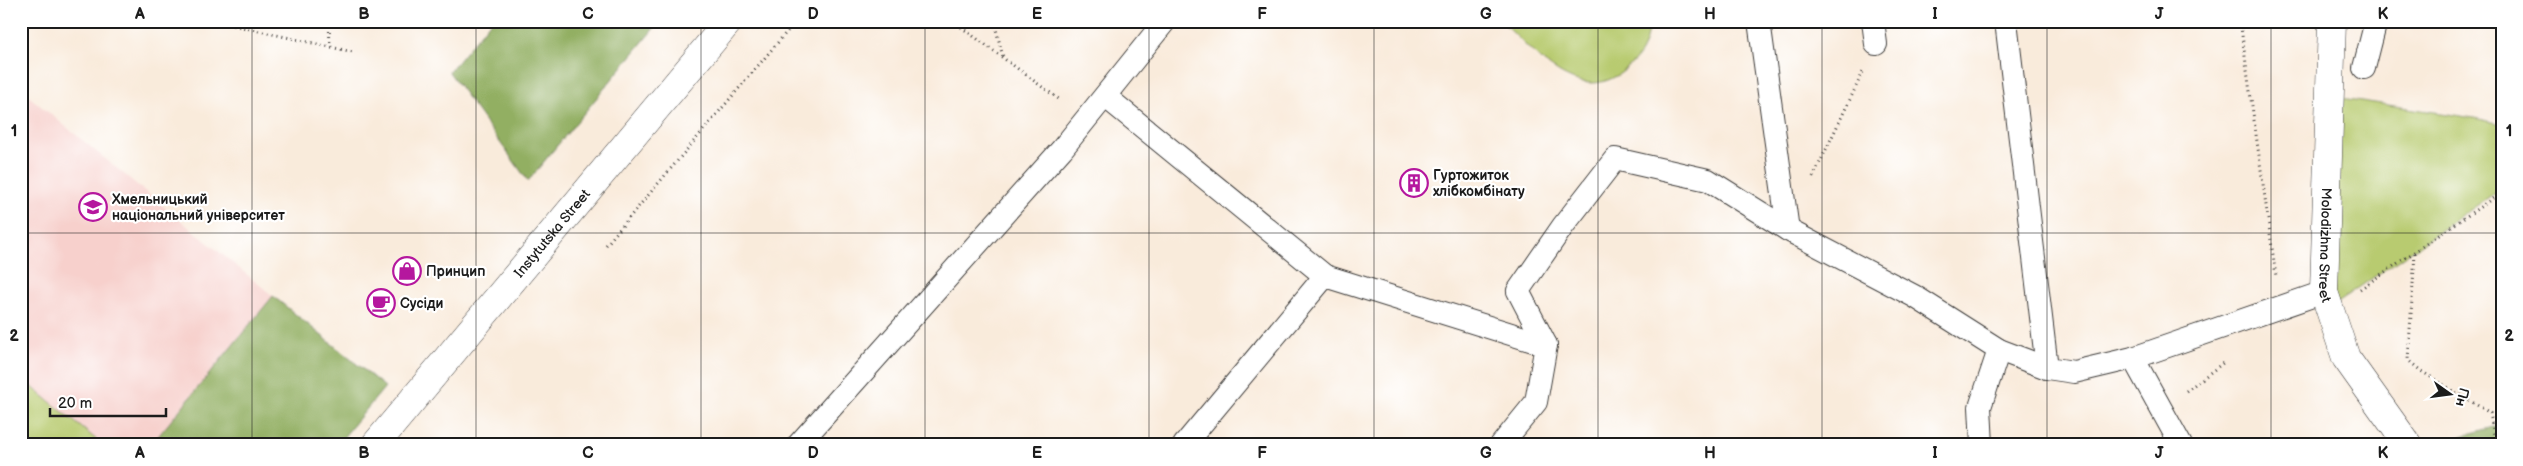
<svg xmlns="http://www.w3.org/2000/svg" width="2523" height="466" font-family="'Balsamiq Sans',sans-serif">
<rect width="100%" height="100%" fill="#fff"/>
<filter id="ink" filterUnits="userSpaceOnUse"><feTurbulence type="fractalNoise" baseFrequency=".02" numOctaves="2"/><feDisplacementMap in="SourceGraphic" scale="10" xChannelSelector="R" yChannelSelector="G"/><feConvolveMatrix kernelMatrix="1 2 1 2 8 2 1 2 1" color-interpolation-filters="sRGB"/></filter>
<filter id="wash" filterUnits="userSpaceOnUse"><feTurbulence type="fractalNoise" baseFrequency=".0096" numOctaves="4" result="noise"/><feDisplacementMap in="SourceGraphic" scale="20" xChannelSelector="R" yChannelSelector="G"/><feGaussianBlur stdDeviation="1.12" result="paint"/><feColorMatrix in="noise" values="0 0 0 0 0 0 0 0 0 0 0 0 0 0 0 0 0 1.4 0 .05"/><feComposite in="paint" operator="in"/></filter>
<g filter="url(#wash)">
<rect width="100%" height="100%" fill="#f9ebdb"/>
<polygon fill="#f7d0cc" points="21,90 338,349 258,445 21,445"/>
<g fill="#b8cb6f" stroke="#6a7446">
<path d="M1501 21H1649C1646 47 1642 57 1621 73 1575 106 1531 49 1501 21Z"/>
<polygon points="2335,97 2474,118 2502,124 2502,188 2331,307"/>
<polygon points="21,378 103,445 21,445"/>
</g>
<g fill="#92af62" stroke="#57663f">
<polygon points="491,21 660,21 528,181 449,72"/>
<polygon points="273,296 385,387 337,445 151,445"/>
<polygon points="2502,425 2502,445 2443,445 2464,435"/>
</g>
</g>
<g filter="url(#ink)">
<g fill="none" stroke-linecap="round" stroke-linejoin="round">
<defs>
<g id="service">
<polyline points="1759,21 1788,230"/>
<polyline points="1873,21 1876,44"/>
<polyline points="2006,21 2047,368"/>
<polyline points="2364,68 2376,21"/>
<polyline points="1106,97 1325,276 1184,445"/>
<polyline points="1325,276 1546,345"/>
<polyline points="2133,358 2181,445"/>
<polyline points="798,445 1062,149 1165,21"/>
<polyline points="1501,445 1536,402 1546,345 1518,291 1563,226 1615,159 1708,180 1788,230 1914,296 1999,350 2047,368 2074,372 2133,358 2324,292"/>
<polyline points="1982,445 1980,407 1999,350"/>
</g>
<g id="minor">
<path id="s1" d="M2332 21 2324 292 2346 358 2408 445"/>
</g>
<g id="tertiary">
<path id="s2" d="M375 445 729 21"/>
</g>
</defs>
<use href="#service" stroke="#3d3b39" stroke-width="24"/>
<use href="#minor" stroke="#3d3b39" stroke-width="29"/>
<use href="#tertiary" stroke="#3d3b39" stroke-width="29"/>
<g stroke="#3d3b39" stroke-width="3" stroke-dasharray="1 4" stroke-linecap="butt">
<polyline points="214,21 353,52"/>
<polyline points="329,21 330,46"/>
<polyline points="953,21 1060,100"/>
<polyline points="994,21 1003,57"/>
<polyline points="2240,21 2276,276"/>
<polyline points="2502,138 2499,145 2502,155"/>
<polyline points="1813,177 1863,72"/>
<polyline points="606,245 796,21"/>
<polyline points="2415,253 2408,360 2421,371 2490,413 2496,445"/>
<polyline points="2360,289 2502,192"/>
<polyline points="2186,391 2223,363"/>
</g>
<use href="#service" stroke="#fff" stroke-width="22"/>
<use href="#minor" stroke="#fff" stroke-width="28"/>
<use href="#tertiary" stroke="#fff" stroke-width="28"/>
</g>
</g>
<path fill="none" stroke="#1c1c1c" stroke-width="1" stroke-opacity="0.55" d="M252 21V445M476 21V445M701 21V445M925 21V445M1149 21V445M1374 21V445M1598 21V445M1822 21V445M2047 21V445M2271 21V445M21 233H2502"/>
<defs>
<symbol id="building-ring" viewBox="-11 -11 22 22"><circle r="9.5" fill="#fff" stroke="#b5179e" stroke-width="1.5"/><path d="M-4-6H4V6H1V3H-1V6H-4ZM-2.5-4.3h1.7v1.8h-1.7ZM.8-4.3h1.7v1.8H.8ZM-2.5-1h1.7V.8h-1.7ZM.8-1h1.7V.8H.8Z" fill="#b5179e"/></symbol>
<symbol id="university-ring" viewBox="-11 -11 22 22"><circle r="9.5" fill="#fff" stroke="#b5179e" stroke-width="1.5"/><path d="M0-5L7-2L0 1L-7-2ZM-4 1L0 2.5L4 1V4Q0 6-4 4Z" fill="#b5179e"/></symbol>
<symbol id="shop-ring" viewBox="-11 -11 22 22"><circle r="9.5" fill="#fff" stroke="#b5179e" stroke-width="1.5"/><path d="M-5-2.5h2.3a2.7 3.5 0 0 1 5.4 0H5L5.5 6h-11ZM-1.5-2.5h3a1.5 2.3 0 0 0-3 0Z" fill="#b5179e"/></symbol>
<symbol id="cafe-ring" viewBox="-11 -11 22 22"><circle r="9.5" fill="#fff" stroke="#b5179e" stroke-width="1.5"/><path d="M-5.5-4.5H6V0H3Q3 3.5 0 3.5H-2.5Q-5.5 3.5-5.5 0ZM3-3.2v2h1.7v-2ZM-6 4.5H4V6H-6Z" fill="#b5179e"/></symbol>
</defs>
<g fill-rule="evenodd">
<use href="#building-ring" x="1398" y="167" width="32" height="32"/>
<use href="#university-ring" x="77" y="191" width="32" height="32"/>
<use href="#shop-ring" x="391" y="255" width="32" height="32"/>
<use href="#cafe-ring" x="365" y="287" width="32" height="32"/>
</g>
<g text-anchor="middle" stroke-width="4.5" stroke-linejoin="round" paint-order="stroke">
<g font-size="14" font-weight="bold" fill="#1c1c1c" stroke="#fff" text-anchor="start">
<text x="1433" y="180">Гуртожиток<tspan x="1433" dy="16">хлібкомбінату</tspan></text>
<text x="112" y="204">Хмельницький<tspan x="112" dy="16">національний університет</tspan></text>
<text x="426" y="276">Принцип</text>
<text x="400" y="308">Сусіди</text>
</g>
<g font-size="14" fill="#1c1c1c" stroke="#fff">
<text dy="5" stroke="none"><textPath href="#s2" startOffset="276">Instytutska Street</textPath></text>
<text dy="5" stroke="none"><textPath href="#s1" startOffset="224">Molodizhna Street</textPath></text>
</g>
</g>
<rect width="2523" height="466" fill="none" stroke="#fff" stroke-width="55"/>
<g transform="translate(2450 394) rotate(104)" stroke="#ffffff" stroke-width="4" paint-order="stroke">
<path d="M0-4L9 19L0 12L-9 19Z" fill="#1c1c1c"/>
<text y="-8" font-size="14" font-weight="bold" text-anchor="middle" fill="#1c1c1c">Пн</text>
</g>
<path d="M50 408v8h116v-8" fill="none" stroke="#1c1c1c" stroke-width="2.5"/>
<text x="58" y="408" font-size="15" fill="#1c1c1c" stroke="#ffffff" stroke-width="4" paint-order="stroke">20 m</text>
<rect x="28" y="28" width="2468" height="410" fill="none" stroke="#1c1c1c" stroke-width="2"/>
<g font-size="16" text-anchor="middle" font-weight="bold" fill="#1c1c1c">
<text x="140" y="19">A</text>
<text x="364" y="19">B</text>
<text x="588" y="19">C</text>
<text x="813" y="19">D</text>
<text x="1037" y="19">E</text>
<text x="1262" y="19">F</text>
<text x="1486" y="19">G</text>
<text x="1710" y="19">H</text>
<text x="1935" y="19">I</text>
<text x="2159" y="19">J</text>
<text x="2383" y="19">K</text>
<text x="14" y="136">1</text>
<text x="2509" y="136">1</text>
<text x="14" y="341">2</text>
<text x="2509" y="341">2</text>
<text x="140" y="458">A</text>
<text x="364" y="458">B</text>
<text x="588" y="458">C</text>
<text x="813" y="458">D</text>
<text x="1037" y="458">E</text>
<text x="1262" y="458">F</text>
<text x="1486" y="458">G</text>
<text x="1710" y="458">H</text>
<text x="1935" y="458">I</text>
<text x="2159" y="458">J</text>
<text x="2383" y="458">K</text>
</g>
</svg>
